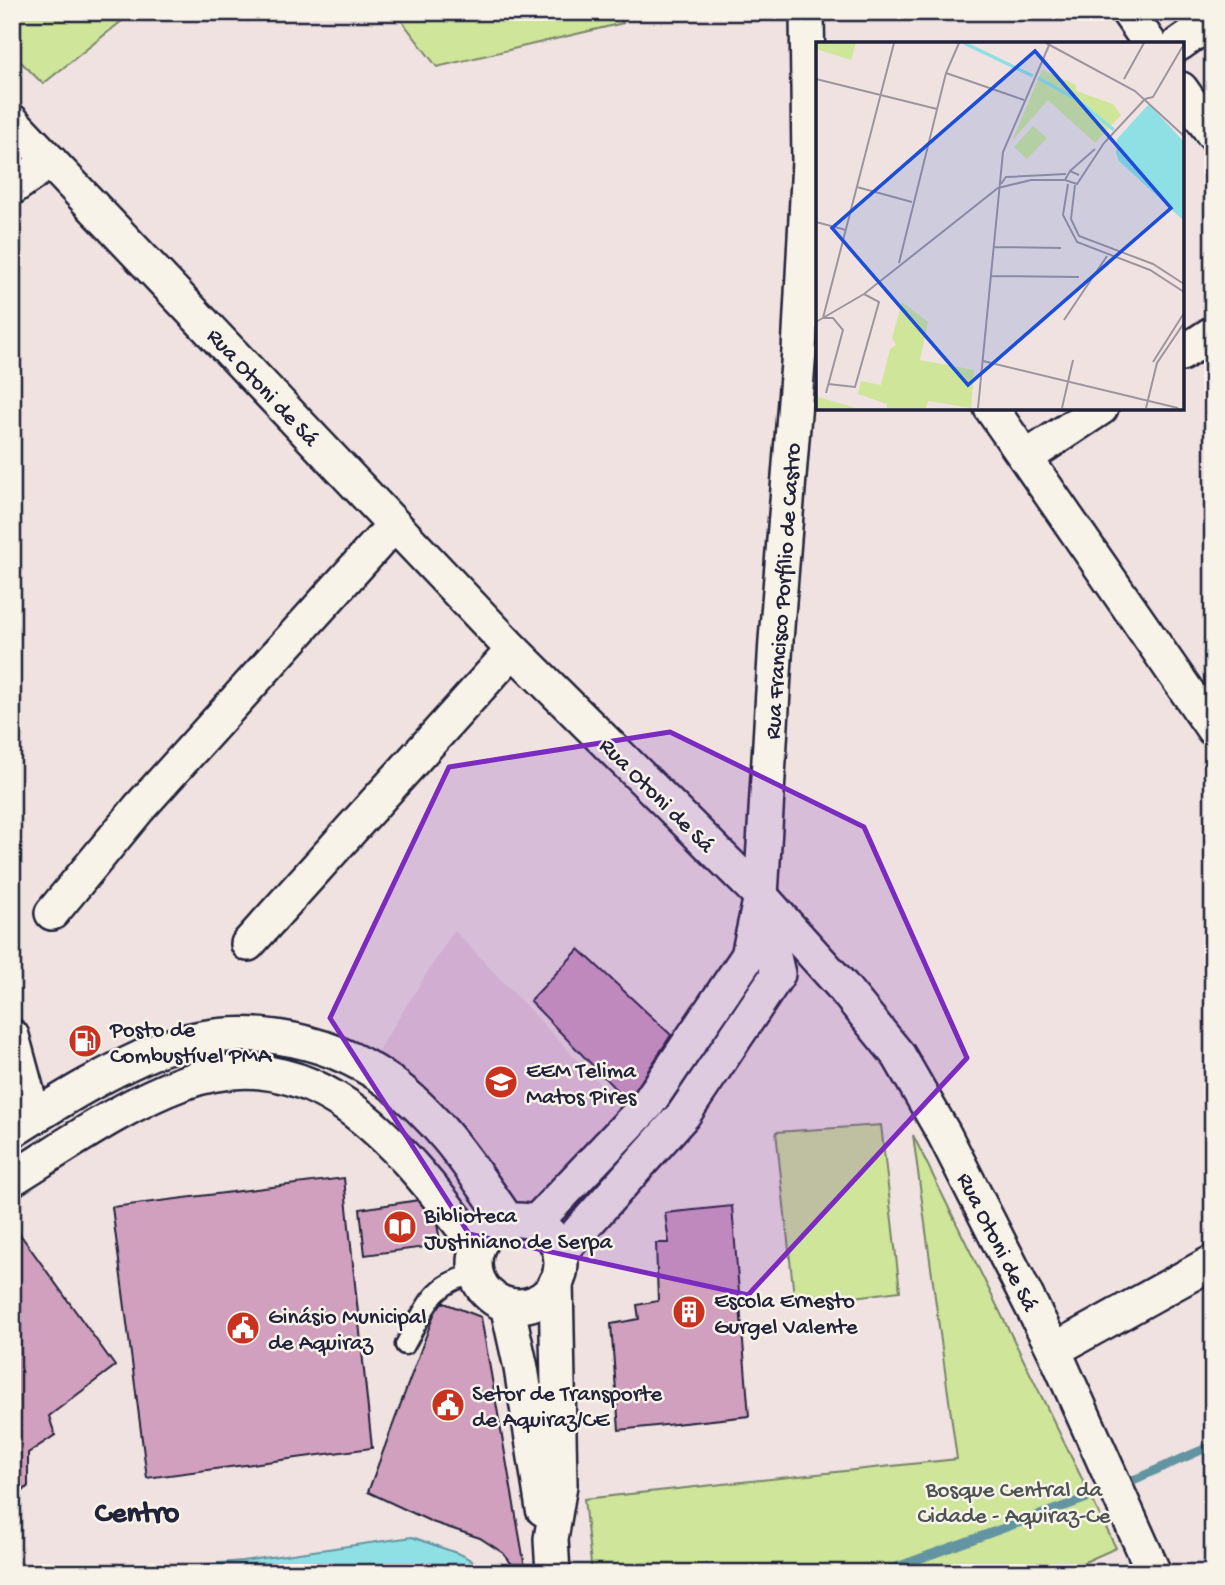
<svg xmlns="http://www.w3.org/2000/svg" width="1225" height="1585" font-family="'Gochi Hand',sans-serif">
<rect width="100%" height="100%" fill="#efe2e0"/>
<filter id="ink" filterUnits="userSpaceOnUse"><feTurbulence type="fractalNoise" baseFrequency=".0143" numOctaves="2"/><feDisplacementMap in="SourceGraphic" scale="14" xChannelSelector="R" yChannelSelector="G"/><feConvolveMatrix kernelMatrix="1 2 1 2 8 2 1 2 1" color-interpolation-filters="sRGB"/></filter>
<g filter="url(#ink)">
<polygon fill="#e6ced6" points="454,930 623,1108 536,1202 513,1200 374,1057"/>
<g fill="#cfe59a" stroke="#78846a" stroke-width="2">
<polygon points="12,12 133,12 43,84 12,53"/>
<polygon points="395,12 615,12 623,23 437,67"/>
<polygon points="881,1125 900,1291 795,1305 776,1132"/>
<polygon points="913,1135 1116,1548 1060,1573 592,1573 584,1499 957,1459"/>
</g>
<polygon fill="#8fe0e5" stroke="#6394a1" stroke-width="2" points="412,1537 462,1555 492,1573 113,1573 242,1561"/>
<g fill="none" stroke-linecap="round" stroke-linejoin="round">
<g stroke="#6394a1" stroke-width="9">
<polyline points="1122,1485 1213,1445"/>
<polyline points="880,1573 1109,1490"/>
</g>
</g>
<g fill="#d1a0be" stroke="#22223b" stroke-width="2">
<polygon points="579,949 671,1035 628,1102 530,1001"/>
<polygon points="344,1178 372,1448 147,1478 112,1207"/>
<polygon points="432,1198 441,1245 365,1255 360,1209"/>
<polygon points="732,1206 749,1416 619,1430 611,1324 639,1319 637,1305 658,1301 656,1243 669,1243 665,1213"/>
<polygon points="12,1223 115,1366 49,1416 55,1435 28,1453 28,1486 12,1503"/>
<polygon points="439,1301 481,1317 526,1573 519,1573 503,1553 480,1538 432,1522 368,1492"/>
</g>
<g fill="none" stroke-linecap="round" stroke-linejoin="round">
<defs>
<path id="lane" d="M405 1345C425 1310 432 1280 476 1275"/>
<g id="street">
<polyline points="1128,12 1150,44"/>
<polyline points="1179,44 1213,20"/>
<polyline points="1181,89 1213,134"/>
<polyline points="12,121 513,650 761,896 842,986 899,1056 944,1134 1054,1350 1154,1573"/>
<polyline points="12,188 50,161"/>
<polyline points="1181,354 1213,333"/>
<polyline points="991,408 1213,729"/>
<polyline points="1027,457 1101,408"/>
<polyline points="52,913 139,808 394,525"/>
<polyline points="248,944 513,650"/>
<polyline points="12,1036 34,1117"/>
<path d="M12 1131C59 1101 109 1070 161 1049 235 1021 324 1035 388 1081 438 1116 474 1172 508 1221"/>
<path d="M12 1179C67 1145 123 1105 183 1083 320 1033 405 1154 478 1247"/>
<circle cx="518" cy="1263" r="43"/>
<polyline points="535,1223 647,1105 748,956 761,896 776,640 799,351 809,161 807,12"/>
<polyline points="560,1253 684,1114 778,974 763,909"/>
<polyline points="507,1305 521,1368 543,1509"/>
<polyline points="1054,1350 1213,1262"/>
<polyline points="553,1573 551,1539 560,1485 556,1282"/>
</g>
</defs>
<use href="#lane" stroke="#22223b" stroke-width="23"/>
<use href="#street" stroke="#22223b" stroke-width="38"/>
<use href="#lane" stroke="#f7f3e8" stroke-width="18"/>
<use href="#street" stroke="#f7f3e8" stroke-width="33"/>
</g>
</g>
<path fill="#7b2cbf" fill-opacity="0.2" stroke="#7b2cbf" stroke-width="5" stroke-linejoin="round" d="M670 732 864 827 967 1058 748 1295 469 1234 330 1018 449 767Z"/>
<defs>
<symbol id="fuel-disc" viewBox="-11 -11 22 22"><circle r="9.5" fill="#c8321e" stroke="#f7f3e8"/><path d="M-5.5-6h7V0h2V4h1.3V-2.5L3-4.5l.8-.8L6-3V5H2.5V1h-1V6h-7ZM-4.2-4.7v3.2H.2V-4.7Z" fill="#fff"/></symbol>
<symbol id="school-disc" viewBox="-11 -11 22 22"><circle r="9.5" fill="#c8321e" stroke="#f7f3e8"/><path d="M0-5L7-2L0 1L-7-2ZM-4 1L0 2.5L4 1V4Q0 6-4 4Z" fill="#fff"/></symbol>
<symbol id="library-disc" viewBox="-11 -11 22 22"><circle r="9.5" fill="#c8321e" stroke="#f7f3e8"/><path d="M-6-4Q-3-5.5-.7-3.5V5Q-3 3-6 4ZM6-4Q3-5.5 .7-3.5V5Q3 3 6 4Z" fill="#fff"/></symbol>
<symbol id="building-disc" viewBox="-11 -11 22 22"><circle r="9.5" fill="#c8321e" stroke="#f7f3e8"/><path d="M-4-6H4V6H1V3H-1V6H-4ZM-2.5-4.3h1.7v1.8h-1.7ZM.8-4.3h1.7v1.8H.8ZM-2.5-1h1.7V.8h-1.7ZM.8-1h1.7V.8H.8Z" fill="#fff"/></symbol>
<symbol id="civic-disc" viewBox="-11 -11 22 22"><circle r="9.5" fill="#c8321e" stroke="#f7f3e8"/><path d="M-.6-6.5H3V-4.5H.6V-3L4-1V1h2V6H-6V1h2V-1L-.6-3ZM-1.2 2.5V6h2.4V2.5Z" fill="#fff"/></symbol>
</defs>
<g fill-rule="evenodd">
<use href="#fuel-disc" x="66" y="1022" width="38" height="38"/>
<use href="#school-disc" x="482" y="1063" width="38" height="38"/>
<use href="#library-disc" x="381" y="1208" width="38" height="38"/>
<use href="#building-disc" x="670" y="1293" width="38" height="38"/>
<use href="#civic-disc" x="224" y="1309" width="38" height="38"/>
<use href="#civic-disc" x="429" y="1386" width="38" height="38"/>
</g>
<g text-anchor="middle" stroke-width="5" stroke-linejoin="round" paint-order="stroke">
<g font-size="23" fill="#22223b" stroke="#f7f3e8">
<text transform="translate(264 386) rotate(47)" y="8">Rua Otoni de Sá</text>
<text transform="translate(781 591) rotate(-86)" y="8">Rua Francisco Porfílio de Castro</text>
<text transform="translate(658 794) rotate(45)" y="8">Rua Otoni de Sá</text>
<text transform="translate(999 1241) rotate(63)" y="8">Rua Otoni de Sá</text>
</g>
<g font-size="23" fill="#22223b" stroke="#f7f3e8" text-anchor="start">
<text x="110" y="1036">Posto de<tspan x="110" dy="26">Combustível PMA</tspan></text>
<text x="526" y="1077">EEM Telima<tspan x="526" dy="26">Matos Pires</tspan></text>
<text x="424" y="1222">Biblioteca<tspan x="424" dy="26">Justiniano de Serpa</tspan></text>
<text x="714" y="1307">Escola Ernesto<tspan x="714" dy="26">Gurgel Valente</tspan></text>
<text x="268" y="1323">Ginásio Municipal<tspan x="268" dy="26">de Aquiraz</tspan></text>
<text x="472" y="1400">Setor de Transporte<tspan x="472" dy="26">de Aquiraz/CE</tspan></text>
</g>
<g font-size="23" fill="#4d5353" stroke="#f7f3e8">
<text x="1014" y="1496">Bosque Central da<tspan x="1014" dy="26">Cidade - Aquiraz-Ce</tspan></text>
</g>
<g font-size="30" font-weight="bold" fill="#22223b" stroke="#f7f3e8">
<text x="137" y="1521">Centro</text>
</g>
</g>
<g transform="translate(816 42)">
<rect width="368" height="368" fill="#efe2e0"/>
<path d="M0 1H40L35 18 0 7ZM226 28 260 43V49L297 62 305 73 279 101 232 58 196 99ZM217 84 231 96 211 117 198 105ZM86 260 112 280 104 318 158 328 155 366 112 359 110 366H71V362L42 352 45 339 65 343 74 307 80 303 76 296ZM0 354 9 357 40 366H0Z" fill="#cfe59a"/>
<path d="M333 62 367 99V178L303 119 300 111 301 97Z" fill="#8fe0e5"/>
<path fill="none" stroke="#8fe0e5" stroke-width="3.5" d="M148 1 217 34M222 36 260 57 298 88"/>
<path fill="none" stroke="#9d959e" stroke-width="2" d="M230 1 319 49 368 94M130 31 208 58M0 37 121 67M308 37 328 1M254 129 279 107M263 133 254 129 249 138 261 142 288 101 329 57 337 55 368 2M185 142 190 135 250 132M252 142 247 173 261 200 334 228 368 250M259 143 255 177 263 194 337 222 368 242M41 145 96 160M0 180 30 188M178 205 245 206M83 221 130 31 143 1M175 234 263 235M248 278 291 214M0 280 48 252 182 146 215 138H249M167 319 362 366M337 320 368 271M12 342 39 345 63 260 48 252M10 351 27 288 17 276H7L78 1M162 366 187 110 234 1M246 366 257 318M330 366 341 321 368 281"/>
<path fill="#1d4ed8" fill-opacity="0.15" stroke="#1d4ed8" stroke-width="3.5" d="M219 9 355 166 152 343 16 186Z"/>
<rect width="368" height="368" fill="none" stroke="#22223b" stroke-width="3.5"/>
</g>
<rect width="1225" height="1585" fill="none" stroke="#f7f3e8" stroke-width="42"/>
<rect x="21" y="21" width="1183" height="1543" fill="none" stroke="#22223b" stroke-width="2.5" filter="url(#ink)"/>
</svg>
